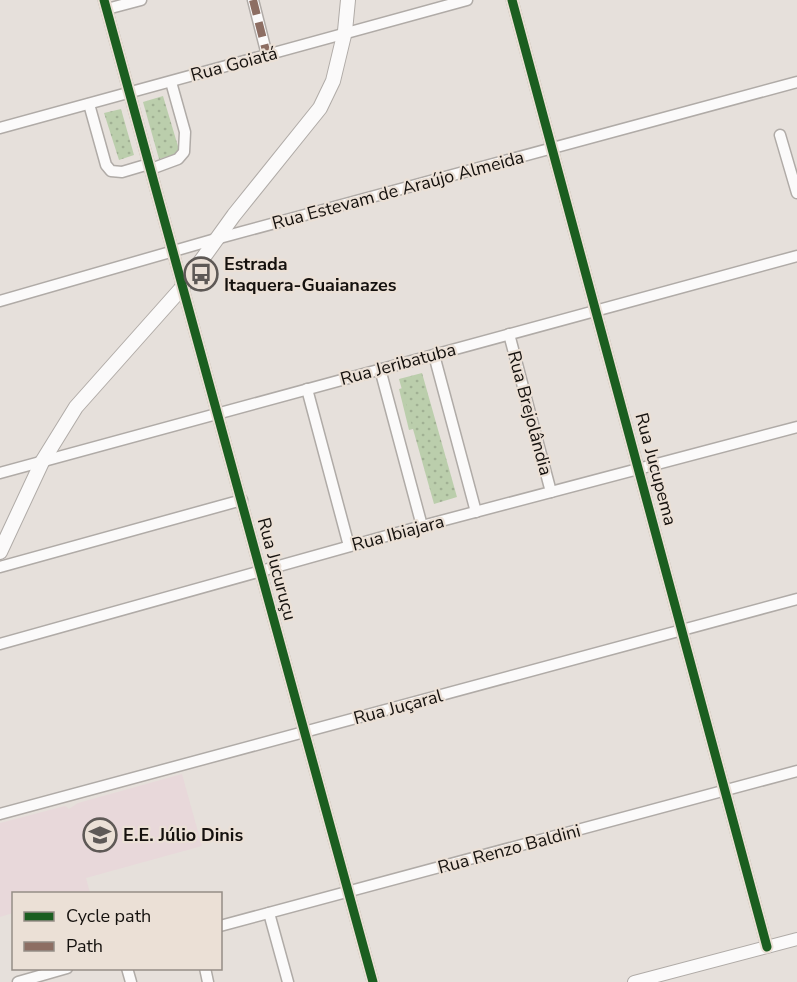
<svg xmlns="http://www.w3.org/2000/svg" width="797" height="982" font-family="'Nunito Sans',sans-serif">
<defs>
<pattern id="park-dots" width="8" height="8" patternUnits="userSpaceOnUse" patternTransform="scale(1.5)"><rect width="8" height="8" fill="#bbceac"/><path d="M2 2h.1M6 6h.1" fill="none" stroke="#a0b093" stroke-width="1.8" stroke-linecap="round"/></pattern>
</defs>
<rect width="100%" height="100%" fill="#e6e0db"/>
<polygon fill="#e8d8da" points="182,774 202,846 86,878 90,893 14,894 13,913 0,917 0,823 65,806 69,809 78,803"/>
<polygon fill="#bbceac" points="422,383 433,424 409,430 399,389"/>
<g fill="url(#park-dots)">
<polygon points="163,96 180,153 159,159 143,102"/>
<polygon points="121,109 134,155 119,160 104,113"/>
<polygon points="422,373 457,497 434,504 399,379"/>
</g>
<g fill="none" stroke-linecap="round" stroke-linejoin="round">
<defs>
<g id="minor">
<polyline points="104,0 373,982"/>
<polyline points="253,0 267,55"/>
<polyline points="512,0 767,947"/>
<polyline points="107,9 141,0"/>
<polyline points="89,104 106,165 111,171 122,172 149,164"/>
<polyline points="0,128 467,0"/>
<polyline points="780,135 797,193"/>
<polyline points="151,169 178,159 184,152 185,132 171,82"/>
<polyline points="0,301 212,240 797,82"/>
<polyline points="509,334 551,492"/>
<polyline points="434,355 476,512"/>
<polyline points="380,369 422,526"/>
<polyline points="307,389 349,546"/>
<polyline points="0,473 797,256"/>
<polyline points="0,567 242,500"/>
<polyline points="0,644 422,526 797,427"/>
<polyline points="0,814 797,599"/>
<polyline points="269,913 288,982"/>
<polyline points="220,926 797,771"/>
<polyline points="127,968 131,982"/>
<polyline points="205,968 208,982"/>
<polyline points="18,982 67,968"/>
</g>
<polyline id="tertiary" points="634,982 797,939"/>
<polyline id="secondary" points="0,552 42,462 76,407 180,290 234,215 320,108 333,81 345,31 348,0"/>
</defs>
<use href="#minor" stroke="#b0aba7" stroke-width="13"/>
<use href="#tertiary" stroke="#b0aba7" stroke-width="14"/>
<use href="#secondary" stroke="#b0aba7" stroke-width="16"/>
<use href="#minor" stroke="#fbfafa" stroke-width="10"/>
<use href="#tertiary" stroke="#fbfafa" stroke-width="12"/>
<use href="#secondary" stroke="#fbfafa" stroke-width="14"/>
<polyline stroke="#8d6e63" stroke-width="8" stroke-dasharray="15 8" stroke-linecap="butt" points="253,0 267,55"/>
<defs>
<g id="cycleway">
<polyline points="104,0 373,982"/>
<polyline points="512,0 767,947"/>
</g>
</defs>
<use href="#cycleway" stroke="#ebe0d6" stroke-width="13"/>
<use href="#cycleway" stroke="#1b5e20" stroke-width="9"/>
</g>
<defs>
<symbol id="bus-ring" viewBox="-11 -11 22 22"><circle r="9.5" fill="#ebe0d6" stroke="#5e5956" stroke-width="1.5"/><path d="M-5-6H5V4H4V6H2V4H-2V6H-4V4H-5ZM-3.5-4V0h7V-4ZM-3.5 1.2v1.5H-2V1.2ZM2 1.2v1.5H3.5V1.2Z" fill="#5e5956"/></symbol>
<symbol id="school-ring" viewBox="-11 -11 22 22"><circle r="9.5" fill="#ebe0d6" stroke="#5e5956" stroke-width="1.5"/><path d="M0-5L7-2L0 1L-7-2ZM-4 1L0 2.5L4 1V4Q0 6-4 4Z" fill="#5e5956"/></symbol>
</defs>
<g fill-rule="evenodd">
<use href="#bus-ring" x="182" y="255" width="38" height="38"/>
<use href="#school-ring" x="81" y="816" width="38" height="38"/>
</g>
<g text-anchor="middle" stroke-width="4.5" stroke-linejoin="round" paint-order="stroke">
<g font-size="18" fill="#15110e" stroke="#ebe0d6">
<text transform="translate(234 64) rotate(-15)" y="6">Rua Goiatá</text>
<text transform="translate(398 190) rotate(-15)" y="6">Rua Estevam de Araújo Almeida</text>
<text transform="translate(398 364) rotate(-15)" y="6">Rua Jeribatuba</text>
<text transform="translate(530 413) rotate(75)" y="6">Rua Brejolândia</text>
<text transform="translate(656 469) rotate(75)" y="6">Rua Jucupema</text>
<text transform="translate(398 533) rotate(-15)" y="6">Rua Ibiajara</text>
<text transform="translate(277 569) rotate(75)" y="6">Rua Jucuruçu</text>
<text transform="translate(398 707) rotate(-15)" y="6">Rua Juçaral</text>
<text transform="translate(509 849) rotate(-15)" y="6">Rua Renzo Baldini</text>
</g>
<g font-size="18" font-weight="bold" fill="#15110e" stroke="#ebe0d6" text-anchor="start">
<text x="224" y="270">Estrada<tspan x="224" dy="21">Itaquera-Guaianazes</tspan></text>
<text x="123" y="841">E.E. Júlio Dinis</text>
</g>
</g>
<rect x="12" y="892" width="210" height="78" fill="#ebe0d6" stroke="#958d86" stroke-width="1.5"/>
<rect x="24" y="912" width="30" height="9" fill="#1b5e20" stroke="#958d86" stroke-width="1.5"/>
<text x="66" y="922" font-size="18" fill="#15110e">Cycle path</text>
<rect x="24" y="942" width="30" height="9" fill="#8d6e63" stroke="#958d86" stroke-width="1.5"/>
<text x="66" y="952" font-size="18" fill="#15110e">Path</text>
</svg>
